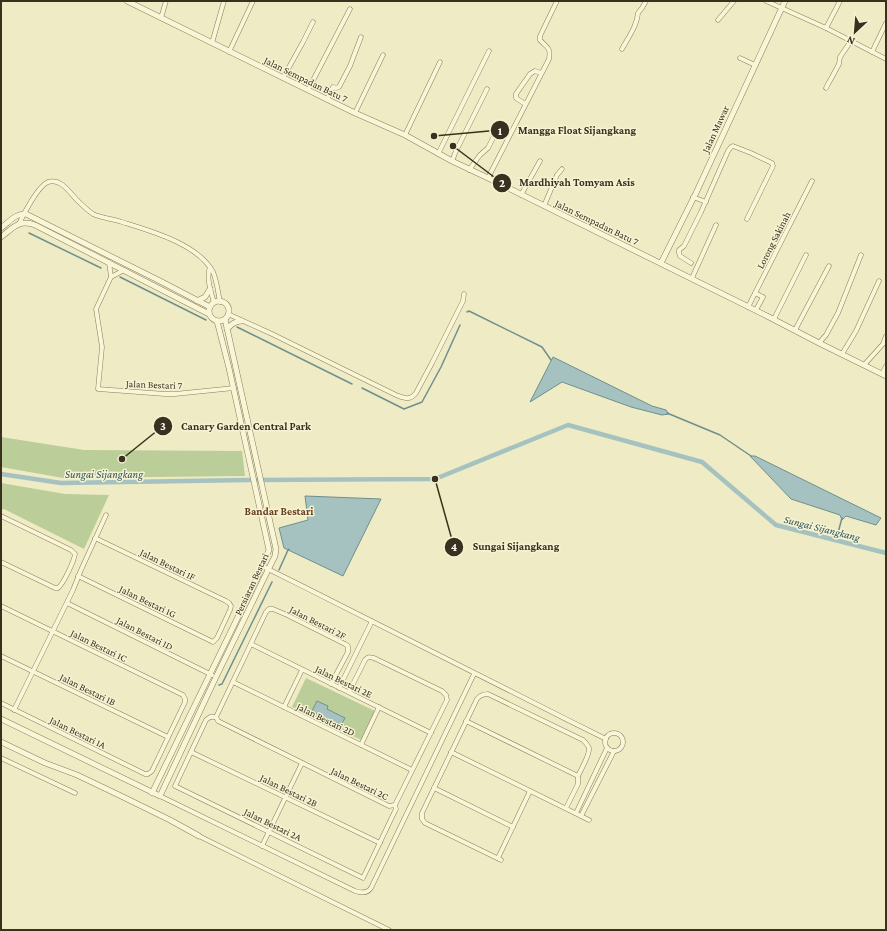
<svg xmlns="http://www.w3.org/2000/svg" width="887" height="931" font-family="'Crimson Pro',serif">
<rect width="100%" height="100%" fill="#efebc4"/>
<g fill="#bbcd98">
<polygon points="1,437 84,450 242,451 245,476 63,478 1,467"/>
<polygon points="1,483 65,494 109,495 84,549 4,509 1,510"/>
<polygon points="306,678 375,711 361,740 292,707"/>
</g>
<g fill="#a6c2c0" stroke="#6d908f">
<polygon points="553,357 652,406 666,410 669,414 662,415 631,407 562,382 530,402"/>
<polygon points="750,456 755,456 881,518 876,525 846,516 842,520 840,515 791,499"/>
<polygon points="305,496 381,499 343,576 284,548 279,528 308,520"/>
<polygon points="317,701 328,706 327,709 345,718 341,725 312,711"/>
</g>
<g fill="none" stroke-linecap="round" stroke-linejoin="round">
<g stroke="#6d908f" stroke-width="1.5">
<polyline points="29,233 101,268"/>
<polyline points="120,277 206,320"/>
<polyline points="467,312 469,311 542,347 551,360"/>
<polyline points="237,327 352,384"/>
<polyline points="362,388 404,409 422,402 441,367 460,325"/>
<polyline points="667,413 720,435 751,456"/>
<polyline points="836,540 842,518"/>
<polyline points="279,570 288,550 289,549"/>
<polyline points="219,685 222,684 272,582"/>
</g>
<polyline stroke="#a6c2c0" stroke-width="4.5" points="1,474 61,483 249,480 435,479 568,425 702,462 776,525 886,553"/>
<defs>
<g id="minor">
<polyline points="766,1 826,28 886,59"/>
<polyline points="161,18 166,1"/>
<polyline points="718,20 734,1"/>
<polyline points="826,28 840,1"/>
<polyline points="212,43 224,1"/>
<path d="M622 49C628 38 637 26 638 13L642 8 646 1"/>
<polyline points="229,52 253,1"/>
<polyline points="872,52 886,23"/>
<polyline points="740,58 755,65"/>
<polyline points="283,78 303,42 313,22"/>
<polyline points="826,88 828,84 832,77 839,64 840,57 851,41"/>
<polyline points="308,90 350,9"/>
<polyline points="327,99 333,87 336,88 339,87 350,66 361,37"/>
<polyline points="525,104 516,98 516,94 530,74 535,71 541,73"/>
<polyline points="355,113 383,55"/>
<polyline points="405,135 440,62"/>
<polyline points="438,154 489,51"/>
<polyline points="452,161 456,151 487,89"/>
<polyline points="469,170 480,155 488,148 495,134"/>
<path d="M488 178 549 59C551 47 547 48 540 40V36L557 1"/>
<polyline points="521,195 540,161"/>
<polyline points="693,197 706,202"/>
<polyline points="544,206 557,175 562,169"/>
<path d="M19 224C23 215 38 186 48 182 61 178 69 192 77 200 82 205 87 210 93 214 101 218 113 219 122 222 151 231 198 244 213 272 217 281 218 293 220 302"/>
<polyline points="109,262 111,277"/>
<polyline points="691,263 680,256 679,253 679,250 684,246 701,212 728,151 731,147 733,146 751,153 772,163 773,166 747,219"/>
<path d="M210 267C206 279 211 291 214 303"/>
<polyline points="124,270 111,277 96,309 102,347 98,389 165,394 175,394 234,388"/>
<polyline points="692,278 716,225"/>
<polyline points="755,293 763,297 756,310"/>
<polyline points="748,307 812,181"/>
<path d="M228 314 272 334 396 395C404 398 410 401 416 393L432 363 463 301 464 294"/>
<polyline points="774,319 806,255"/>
<polyline points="795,330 829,266"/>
<polyline points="819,343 826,335 838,313 861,255"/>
<polyline points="842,354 856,331 879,281"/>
<polyline points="864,365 883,344 886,336"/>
<polyline points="882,374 886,366"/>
<path d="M1 516 71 550 75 554C74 561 64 583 58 588H55L1 562"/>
<path d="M262 566C377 623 491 682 606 739"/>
<polyline points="78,576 211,641 213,642 217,638 230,610 231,606 229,603 226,601 95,538"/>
<polyline points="67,603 212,675"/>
<polyline points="1,606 183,695 185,699 185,702 152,771 148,774 145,774 1,703"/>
<polyline points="251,644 431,733"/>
<polyline points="1,656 168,737"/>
<polyline points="233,682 412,770"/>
<polyline points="339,688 372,621"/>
<polyline points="284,707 302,670"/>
<polyline points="14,710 73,590 81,570 106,515"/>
<path d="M216 717H210L206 720 175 786 363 878 394 813 396 809 395 805 447 700 446 695 442 691 374 658C370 657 368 656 365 660L349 692"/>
<polyline points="216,717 266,612 269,609 273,609 287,615 345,644 348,646 348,652 331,684"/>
<polyline points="216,717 218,721 389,806 395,805"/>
<polyline points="466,721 578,776 578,784 566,808"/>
<circle cx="614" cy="742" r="9"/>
<polyline points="361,745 379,707"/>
<polyline points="191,752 380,843"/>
<polyline points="451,752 589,820"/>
<polyline points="1,758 75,793"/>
<polyline points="434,788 513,827"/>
<path d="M160 796 355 891C361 893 367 894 371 888L474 674"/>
<polyline points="576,813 607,748"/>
<polyline points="581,816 614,751"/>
<polyline points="199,836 389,930"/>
<polyline points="262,846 302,763"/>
<polyline points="498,858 530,791"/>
<path d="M501 860 425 823 422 819V813L477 699C480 695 483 694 488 694L583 740C585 742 588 745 589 748 590 755 581 769 578 776"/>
</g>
<g id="tertiary">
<polyline points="127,1 355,113 405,135 452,161 488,178 767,316 819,343 886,376"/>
<path d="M1 228C9 222 16 213 26 214L160 281 210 307"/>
<path d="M1 237C13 228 19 219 35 225L209 314"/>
<polyline points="661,263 696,193 785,1"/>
<polyline points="197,301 205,297 210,289"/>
<circle cx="219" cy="311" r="10"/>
<path d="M227 329C232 324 235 321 242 321"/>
<polyline points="1,719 160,796 216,677 268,570 275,556 276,549 225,319"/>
<polyline points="1,742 45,763 77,775 119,795 170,820 199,836"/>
<polyline points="152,793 256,580 269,550 229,368 217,321"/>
</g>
</defs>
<use href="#minor" stroke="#897e5a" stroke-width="5"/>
<use href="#tertiary" stroke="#897e5a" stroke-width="6"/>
<use href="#minor" stroke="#f9f6d8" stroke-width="4"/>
<use href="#tertiary" stroke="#f9f6d8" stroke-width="5"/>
</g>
<g text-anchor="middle" stroke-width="3" stroke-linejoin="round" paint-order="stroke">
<g font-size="10" fill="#39311e" stroke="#f6f3d4">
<text transform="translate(306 79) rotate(26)" y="4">Jalan Sempadan Batu 7</text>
<text transform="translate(715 129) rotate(-65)" y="4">Jalan Mawar</text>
<text transform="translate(597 222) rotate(26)" y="4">Jalan Sempadan Batu 7</text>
<text transform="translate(773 240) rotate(-63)" y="4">Lorong Sakinah</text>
<text transform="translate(154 384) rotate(2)" y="4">Jalan Bestari 7</text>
<text transform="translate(168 564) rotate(26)" y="4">Jalan Bestari 1F</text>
<text transform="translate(251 584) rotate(-65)" y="4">Persiaran Bestari</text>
<text transform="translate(148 601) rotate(26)" y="4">Jalan Bestari 1G</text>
<text transform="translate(318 622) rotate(27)" y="4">Jalan Bestari 2F</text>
<text transform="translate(145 633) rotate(27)" y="4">Jalan Bestari 1D</text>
<text transform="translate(99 645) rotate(26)" y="4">Jalan Bestari 1C</text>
<text transform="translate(344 681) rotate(26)" y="4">Jalan Bestari 2E</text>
<text transform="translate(88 689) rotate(26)" y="4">Jalan Bestari 1B</text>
<text transform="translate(326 719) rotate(26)" y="4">Jalan Bestari 2D</text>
<text transform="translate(78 732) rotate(26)" y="4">Jalan Bestari 1A</text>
<text transform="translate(360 783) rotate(26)" y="4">Jalan Bestari 2C</text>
<text transform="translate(289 790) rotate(26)" y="4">Jalan Bestari 2B</text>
<text transform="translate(273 824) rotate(26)" y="4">Jalan Bestari 2A</text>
</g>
<g font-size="11" font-style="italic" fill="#2e5359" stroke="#f6f3d4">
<text x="104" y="478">Sungai Sijangkang</text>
<text transform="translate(822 528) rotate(14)" y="4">Sungai Sijangkang</text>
</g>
<g font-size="11" font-weight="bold" fill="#663d1e" stroke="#f6f3d4">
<text x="279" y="515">Bandar Bestari</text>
</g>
</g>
<path fill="none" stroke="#39311e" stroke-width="1.5" d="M434 136L500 130M453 146L502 183M122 459L163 426M435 479L454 547"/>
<g fill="#39311e" stroke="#f6f3d4" stroke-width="1.5">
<circle cx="434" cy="136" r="4"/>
<circle cx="453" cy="146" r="4"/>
<circle cx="122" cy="459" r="4"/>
<circle cx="435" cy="479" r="4"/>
<circle cx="500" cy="130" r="10"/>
<circle cx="502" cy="183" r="10"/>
<circle cx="163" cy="426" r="10"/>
<circle cx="454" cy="547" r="10"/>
</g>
<g font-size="12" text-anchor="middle" font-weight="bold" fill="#fff">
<text x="500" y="135">1</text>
<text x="502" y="187">2</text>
<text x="163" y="430">3</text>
<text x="454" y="551">4</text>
</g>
<g font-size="11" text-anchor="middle" font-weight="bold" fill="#39311e" stroke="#f6f3d4" stroke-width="3" stroke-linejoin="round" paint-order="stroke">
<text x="577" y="134">Mangga Float Sijangkang</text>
<text x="577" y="186">Mardhiyah Tomyam Asis</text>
<text x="246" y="430">Canary Garden Central Park</text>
<text x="516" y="550">Sungai Sijangkang</text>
</g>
<rect width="887" height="931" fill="none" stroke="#39311e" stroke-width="4"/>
<g transform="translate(855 32) rotate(206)" stroke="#f6f3d4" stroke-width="3" paint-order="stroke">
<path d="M0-3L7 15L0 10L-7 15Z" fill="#39311e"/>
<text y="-6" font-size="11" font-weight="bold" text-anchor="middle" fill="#39311e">N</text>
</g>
</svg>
